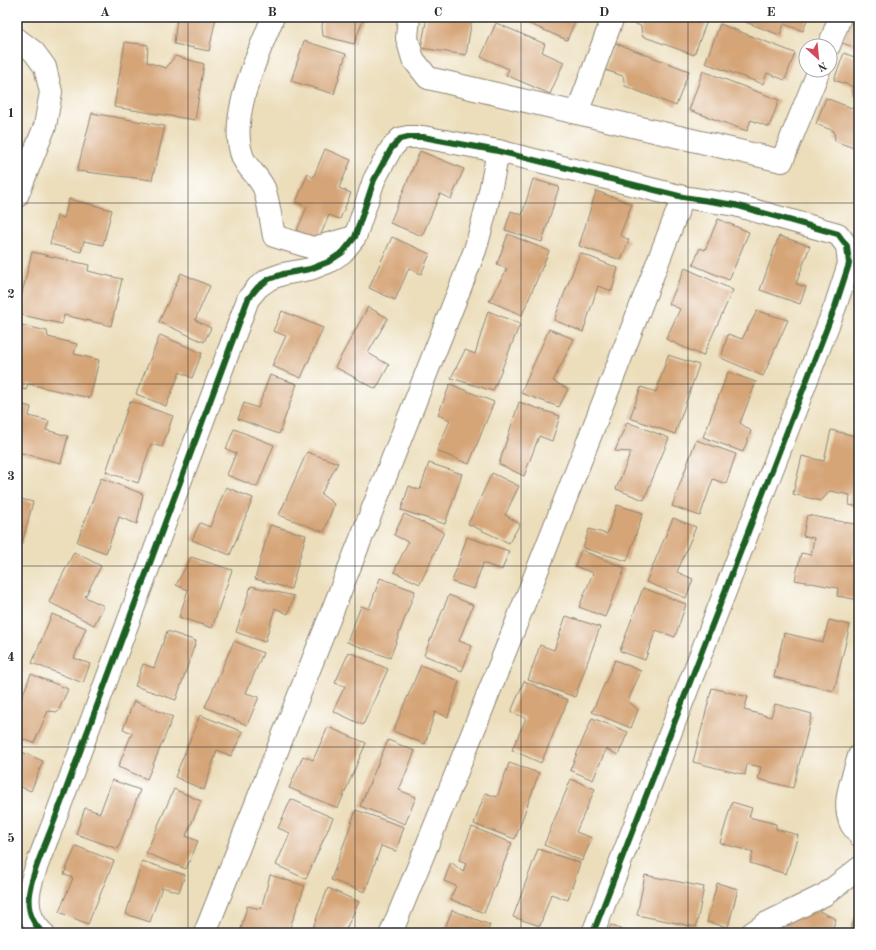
<svg xmlns="http://www.w3.org/2000/svg" width="876" height="950" font-family="'Old Standard TT',serif">
<rect width="100%" height="100%" fill="#fff"/>
<filter id="ink" filterUnits="userSpaceOnUse"><feTurbulence type="fractalNoise" baseFrequency=".025" numOctaves="2"/><feDisplacementMap in="SourceGraphic" scale="8" xChannelSelector="R" yChannelSelector="G"/><feConvolveMatrix kernelMatrix="1 2 1 2 8 2 1 2 1" color-interpolation-filters="sRGB"/></filter>
<filter id="wash" filterUnits="userSpaceOnUse"><feTurbulence type="fractalNoise" baseFrequency=".012" numOctaves="4" result="noise"/><feDisplacementMap in="SourceGraphic" scale="16" xChannelSelector="R" yChannelSelector="G"/><feGaussianBlur stdDeviation="0.9" result="paint"/><feColorMatrix in="noise" values="0 0 0 0 0 0 0 0 0 0 0 0 0 0 0 0 0 1.4 0 .05"/><feComposite in="paint" operator="in"/></filter>
<g filter="url(#wash)">
<rect width="100%" height="100%" fill="#ecdebb"/>
<g id="blocks">
<g fill="#d5a477">
<polygon points="177,17 216,17 209,51 174,44"/>
<polygon points="324,17 364,17 354,44 323,36 322,26"/>
<polygon points="427,17 461,17 472,19 466,55 421,48"/>
<polygon points="525,17 577,17 567,40 523,21"/>
<polygon points="624,17 696,17 707,21 694,55 642,36 641,26 623,19"/>
<polygon points="732,17 808,17 803,31 784,24 780,35"/>
<polygon points="852,17 859,17 859,49 842,43"/>
<polygon points="496,23 545,44 542,52 564,62 550,94 506,75 509,69 481,57"/>
<polygon points="720,24 795,53 785,80 767,73 763,84 705,63"/>
<polygon points="304,41 346,54 334,94 291,81"/>
<polygon points="125,42 148,45 147,62 166,68 175,56 204,64 195,120 114,107"/>
<polygon points="615,43 689,71 676,106 625,86 623,76 605,70"/>
<polygon points="844,53 859,59 859,98 854,96 852,86 834,80"/>
<polygon points="703,71 779,100 769,127 751,120 747,131 689,110"/>
<polygon points="826,98 859,111 859,150 835,141 834,131 816,124"/>
<polygon points="92,113 165,126 152,180 77,171"/>
<polygon points="325,149 351,160 339,188 351,193 340,219 329,215 317,244 295,235 307,207 296,202 308,173 313,178"/>
<polygon points="420,151 464,169 451,199 440,194 422,236 390,223"/>
<polygon points="533,179 559,187 542,242 505,230 511,211 522,215"/>
<polygon points="596,191 632,204 620,235 629,240 621,260 579,246"/>
<polygon points="69,199 112,210 103,245 84,241 81,252 50,244 57,216 64,218"/>
<polygon points="718,219 749,232 729,280 693,265 700,248 705,250"/>
<polygon points="508,234 549,251 522,315 489,301 507,269 497,264"/>
<polygon points="779,236 810,246 796,284 806,287 800,304 760,290"/>
<polygon points="392,237 430,254 421,274 409,268 395,300 369,288"/>
<polygon points="32,252 89,265 88,271 122,279 111,326 64,315 62,324 17,314"/>
<polygon points="580,253 618,268 612,291 598,286 583,332 554,320"/>
<polygon points="685,268 733,290 703,356 666,339 680,309 669,304"/>
<polygon points="181,273 210,286 195,320 211,328 204,342 159,322"/>
<polygon points="368,307 388,318 368,353 389,365 376,389 335,367"/>
<polygon points="282,311 323,328 301,378 272,366 286,336 273,331"/>
<polygon points="488,311 520,324 493,391 451,378 465,350 475,354"/>
<polygon points="757,311 788,320 763,376 721,358 728,334 742,339"/>
<polygon points="17,324 47,331 48,337 77,344 74,354 99,360 90,398 28,384 26,390 17,388"/>
<polygon points="549,329 574,339 553,381 568,389 559,407 521,393"/>
<polygon points="160,335 202,353 192,378 180,372 166,406 136,394"/>
<polygon points="668,355 699,365 675,434 630,418 641,387 656,392"/>
<polygon points="728,372 756,382 740,423 751,431 743,452 703,437"/>
<polygon points="270,375 297,384 279,434 238,419 244,403 258,408"/>
<polygon points="450,384 494,402 469,464 437,451 450,420 438,415"/>
<polygon points="130,401 173,416 162,447 151,444 138,483 106,472"/>
<polygon points="519,402 560,416 552,441 539,436 524,476 499,464"/>
<polygon points="17,403 31,407 29,416 49,421 46,430 68,436 61,463 17,452"/>
<polygon points="627,422 669,438 644,500 616,489 631,452 615,451"/>
<polygon points="234,429 274,445 257,487 227,475 236,453 226,449"/>
<polygon points="831,430 859,437 859,507 849,505 850,495 830,491 821,501 793,494 802,456 824,461"/>
<polygon points="696,440 736,454 726,484 713,479 700,516 672,506"/>
<polygon points="307,452 338,463 321,494 334,504 324,532 279,515"/>
<polygon points="429,463 462,474 445,524 401,510 409,486 420,490"/>
<polygon points="492,473 519,486 505,515 520,524 509,543 468,524"/>
<polygon points="101,478 143,494 137,524 119,517 106,553 77,542"/>
<polygon points="226,487 253,498 230,555 192,540 200,523 210,527"/>
<polygon points="17,498 33,502 22,544 17,543"/>
<polygon points="617,505 643,513 627,561 583,548 589,529 607,534"/>
<polygon points="404,514 444,532 420,584 394,572 408,542 394,535"/>
<polygon points="807,515 859,525 859,545 856,545 852,562 859,563 859,600 837,596 838,588 795,580 801,553 811,555 814,538 803,536"/>
<polygon points="673,518 696,527 677,572 693,579 686,598 646,582"/>
<polygon points="270,525 306,535 291,589 255,579"/>
<polygon points="467,537 509,551 502,570 483,563 474,589 452,582"/>
<polygon points="581,550 625,568 605,617 579,607 593,573 575,566"/>
<polygon points="74,552 101,566 85,597 104,606 94,625 49,602"/>
<polygon points="191,557 232,570 212,628 179,617 188,590 176,585"/>
<polygon points="380,578 415,591 390,658 347,642 361,606 369,609"/>
<polygon points="251,586 294,596 288,614 275,608 265,642 236,632"/>
<polygon points="643,588 686,604 675,637 656,630 645,660 620,651"/>
<polygon points="449,595 473,605 459,641 472,646 462,671 424,655"/>
<polygon points="52,614 86,628 74,658 90,664 83,683 32,663"/>
<polygon points="566,616 600,627 575,697 528,680 540,645 554,650"/>
<polygon points="829,620 850,625 834,691 774,677 784,633 823,642"/>
<polygon points="167,631 196,641 176,700 135,686 143,664 154,668"/>
<polygon points="234,641 263,653 246,693 259,697 247,725 205,707"/>
<polygon points="349,652 388,669 363,725 333,711 345,686 335,683"/>
<polygon points="615,660 641,671 628,701 638,710 631,728 592,712"/>
<polygon points="421,665 459,681 448,717 435,712 425,744 393,731"/>
<polygon points="31,674 68,689 58,712 48,711 34,743 17,737 17,709"/>
<polygon points="524,681 568,700 541,763 512,750 526,718 511,712"/>
<polygon points="712,688 748,697 744,710 771,717 775,704 812,714 793,788 758,779 761,767 747,764 745,775 693,762"/>
<polygon points="134,701 173,717 147,779 118,767 132,733 123,729"/>
<polygon points="200,715 243,732 231,756 217,750 204,790 175,777"/>
<polygon points="592,718 628,732 618,755 606,749 593,780 570,770"/>
<polygon points="328,727 366,743 338,808 289,788 303,756 313,760"/>
<polygon points="388,740 415,751 399,790 416,797 405,824 360,806"/>
<polygon points="17,750 43,761 31,791 19,786 17,790"/>
<polygon points="509,763 539,773 515,839 474,824 485,793 497,797"/>
<polygon points="571,779 595,789 576,832 592,838 582,861 544,845"/>
<polygon points="112,780 140,790 118,849 76,834 85,808 100,813"/>
<polygon points="174,789 201,801 186,836 198,841 186,869 146,853"/>
<polygon points="291,799 333,818 306,879 276,865 290,833 278,828"/>
<polygon points="732,802 752,808 749,817 776,824 776,829 798,835 786,874 750,863 753,852 720,843"/>
<polygon points="356,810 404,827 396,851 381,846 365,892 331,880"/>
<polygon points="472,827 512,843 484,913 450,899 456,886 444,881 451,862 463,872 466,863 459,860"/>
<polygon points="76,846 114,861 88,924 59,912 73,878 64,874"/>
<polygon points="538,849 580,863 568,900 551,894 540,926 513,917"/>
<polygon points="142,861 185,875 179,892 162,887 150,922 126,914"/>
<polygon points="270,875 305,886 288,933 240,933 247,906 261,909"/>
<polygon points="645,875 704,887 696,927 637,915"/>
<polygon points="717,883 738,889 728,927 707,922"/>
<polygon points="328,888 359,902 344,933 311,933"/>
<polygon points="794,899 836,919 831,933 782,933"/>
<polygon points="859,907 859,933 849,933"/>
<polygon points="452,910 490,925 487,933 443,933"/>
<polygon points="611,925 628,933 607,933"/>
</g>
</g>
</g>
<g filter="url(#ink)">
<use href="#blocks" fill-opacity="0" stroke="#8c8473" stroke-width="1"/>
<g fill="none" stroke-linecap="round" stroke-linejoin="round">
<defs>
<g id="minor">
<path d="M273 17C258 55 227 118 243 158 248 169 259 177 264 188 269 203 271 221 274 236L313 248 354 237"/>
<polyline points="409,17 407,38 413,59 428,78 782,161 819,70"/>
<polyline points="17,39 34,52 45,67 51,92 45,126 17,196"/>
<polyline points="829,46 840,17"/>
<polyline points="577,113 613,17"/>
<path d="M859 756C853 778 841 802 851 824 853 828 857 831 859 835"/>
<path d="M43 933C19 911 30 883 40 857 45 844 50 832 55 819L248 299 258 287 269 279 283 274 310 269 328 262 343 252 355 237 374 180 381 167 391 149 400 139 408 137H423L498 151 683 197 735 205 838 234 847 246 849 264 835 307 593 933"/>
<path d="M205 933 475 250C485 217 492 184 498 151"/>
<path d="M391 933C492 689 588 443 683 197"/>
<polyline points="752,933 767,923 824,895 844,880 859,868"/>
</g>
</defs>
<use href="#minor" stroke="#8c8473" stroke-width="24"/>
<use href="#minor" stroke="#fff" stroke-width="22"/>
<defs>
<path id="cycleway" d="M43 933C19 911 30 883 40 857 45 844 50 832 55 819L248 299 258 287 269 279 283 274 310 269 328 262 343 252 355 237 374 180 381 167 391 149 400 139 408 137H423L498 151 683 197 735 205 838 234 847 246 849 264 835 307 593 933"/>
</defs>
<use href="#cycleway" stroke="#fff" stroke-width="8"/>
<use href="#cycleway" stroke="#1b5e20" stroke-width="6"/>
</g>
</g>
<path fill="none" stroke="#2b2b2b" stroke-width="1" stroke-opacity="0.55" d="M188 17V933M355 17V933M521 17V933M688 17V933M17 203H859M17 384H859M17 566H859M17 747H859"/>
<rect width="876" height="950" fill="none" stroke="#fff" stroke-width="44"/>
<g transform="translate(818 58) rotate(153)"><circle r="19" fill="#ffffff" stroke="#aaaaaa"/>
<path d="M0-3L7 15L0 10L-7 15Z" fill="#d1495b"/>
<text y="-6" font-size="11" font-weight="bold" text-anchor="middle" fill="#2b2b2b">N</text>
</g>
<rect x="22" y="22" width="832" height="906" fill="none" stroke="#2b2b2b" stroke-width="1.5"/>
<g font-size="13" text-anchor="middle" font-weight="bold" fill="#2b2b2b">
<text x="105" y="16">A</text>
<text x="272" y="16">B</text>
<text x="438" y="16">C</text>
<text x="604" y="16">D</text>
<text x="771" y="16">E</text>
<text x="11" y="117">1</text>
<text x="11" y="298">2</text>
<text x="11" y="480">3</text>
<text x="11" y="661">4</text>
<text x="11" y="842">5</text>
</g>
</svg>
